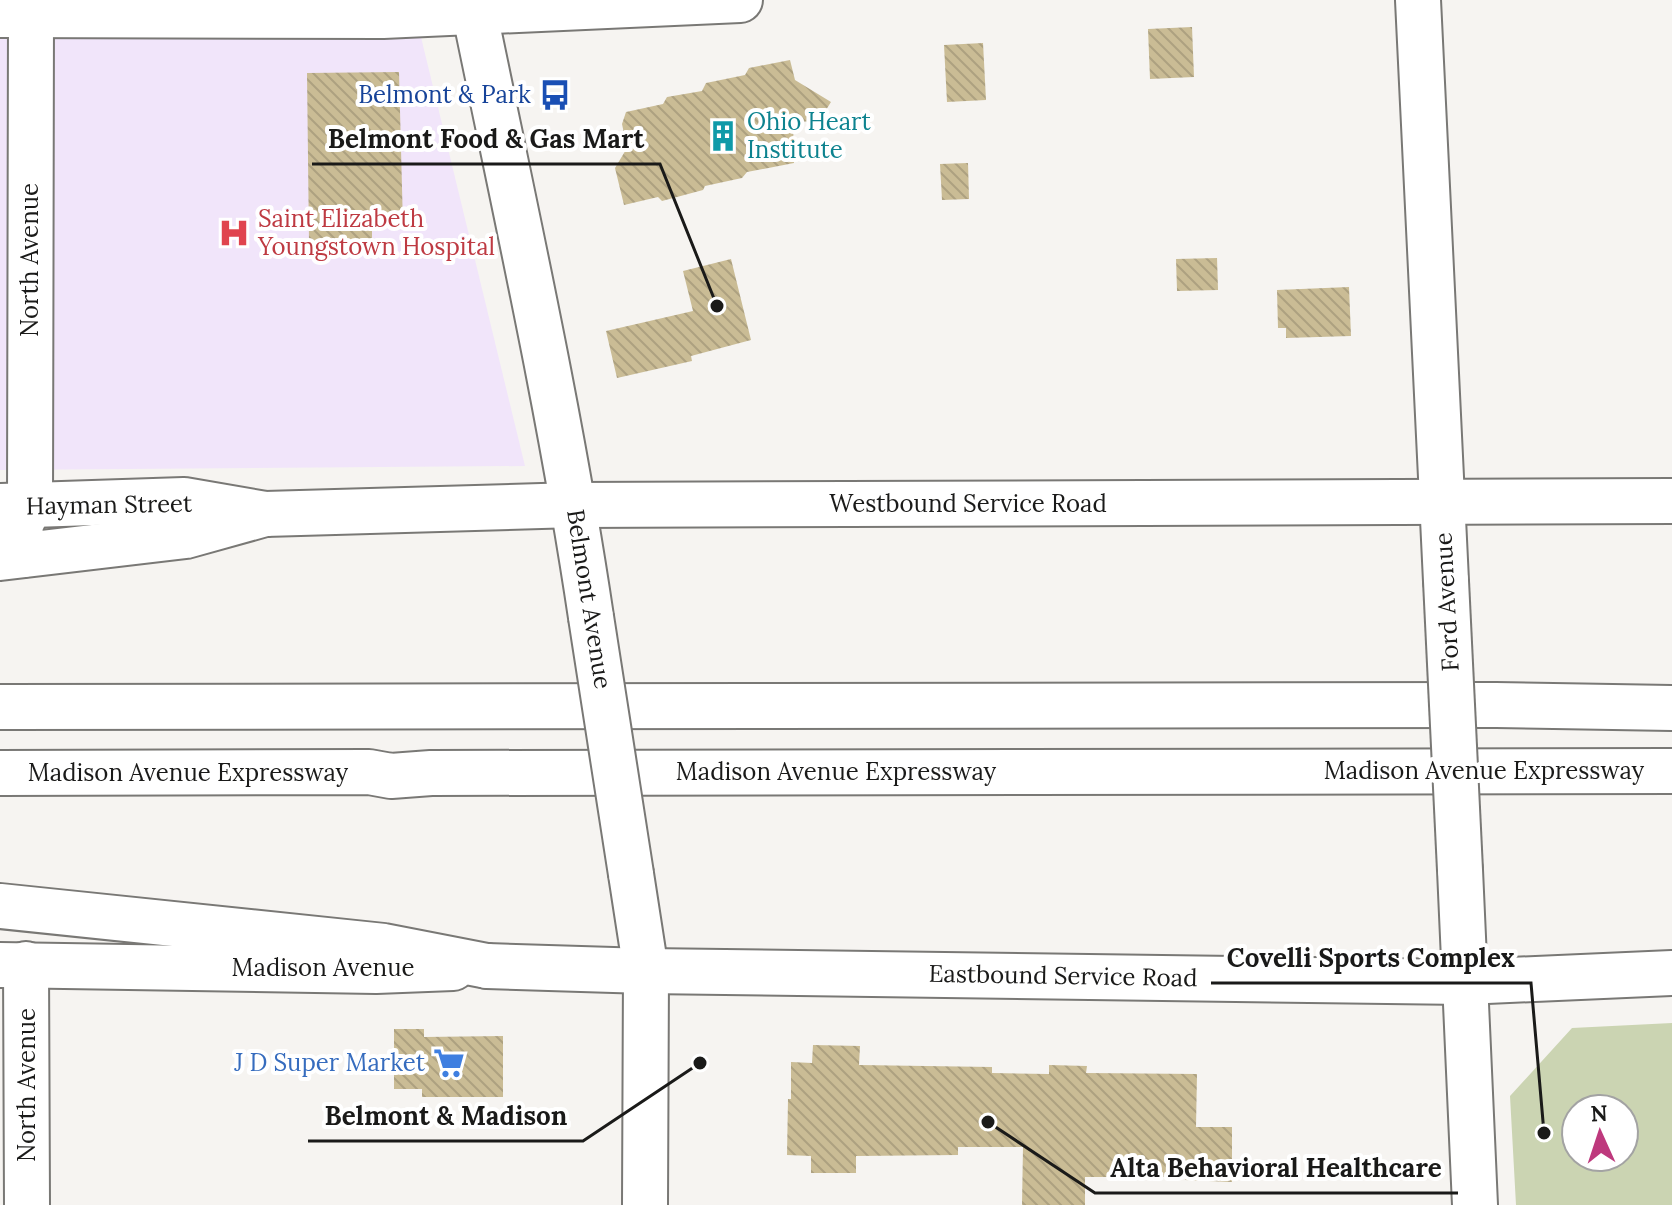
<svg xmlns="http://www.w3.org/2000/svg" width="1672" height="1205" font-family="Lora,serif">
<defs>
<pattern id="building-back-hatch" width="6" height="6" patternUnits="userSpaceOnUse" patternTransform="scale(2)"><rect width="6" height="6" fill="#cabc95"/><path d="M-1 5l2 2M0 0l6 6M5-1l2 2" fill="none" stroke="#ada180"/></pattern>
</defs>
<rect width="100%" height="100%" fill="#f6f4f1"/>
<polygon fill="#f1e5fa" points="0,0 412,0 525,466 0,470"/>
<path fill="#cbd4b2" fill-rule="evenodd" d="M1672 1023V1205H1516L1510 1096 1572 1028ZM1624 1109V1157H1576V1109Z"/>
<g fill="url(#building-back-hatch)">
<polygon points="1192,27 1194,77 1150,79 1148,29"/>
<polygon points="983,43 986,100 947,102 944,45"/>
<polygon points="790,60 795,80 831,102 819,121 793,122 794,163 747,172 742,178 705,186 703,190 662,201 658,197 624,205 615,168 627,148 622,124 626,112 663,104 667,97 702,91 706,83 745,75 749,68"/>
<polygon points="399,72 403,226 372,227 372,242 309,242 307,73"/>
<polygon points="968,163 969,199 942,200 940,164"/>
<polygon points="1217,258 1218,290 1177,291 1176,259"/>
<polygon points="731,259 751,340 691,356 692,361 617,378 606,331 693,311 683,271"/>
<polygon points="1349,287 1351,336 1286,338 1286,328 1278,328 1277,290"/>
<polygon points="394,1029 424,1029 424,1037 503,1036 503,1097 422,1097 422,1089 394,1089"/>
<polygon points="813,1045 860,1046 859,1065 992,1067 992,1073 1049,1074 1049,1065 1087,1066 1086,1073 1197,1074 1196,1127 1232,1127 1232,1182 1185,1180 1185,1177 1085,1177 1085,1205 1022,1205 1023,1147 958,1147 958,1155 856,1156 856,1173 811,1173 811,1156 787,1155 788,1099 791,1099 791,1062 812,1063"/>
</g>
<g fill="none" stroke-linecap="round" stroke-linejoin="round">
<defs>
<g id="minor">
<polyline points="1418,0 1446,581"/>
<polyline points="0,15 383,16 740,0"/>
<polyline points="30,505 31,15"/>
<polyline points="1,506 184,500 265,514"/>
<polyline points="1460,870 1475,1205"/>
<polyline points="26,964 27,1205"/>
<polyline points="0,965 376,971 453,968"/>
</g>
<g id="major">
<path d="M472 0C514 205 560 409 591 617"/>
<polyline points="265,514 575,505 1672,501"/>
<polyline points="631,874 646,971 645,1205"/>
<polyline points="487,966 646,971 1465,982 1672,973"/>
</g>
<g id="highway">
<polyline points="23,555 20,526 30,505"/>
<polyline points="0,558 186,536 265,514"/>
<polyline points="0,707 1496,705 1672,708"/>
<polyline points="0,773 369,772 391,776 431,773 1672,771"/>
<polyline points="0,906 384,946 487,966"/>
</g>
</defs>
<use href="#minor" stroke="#797875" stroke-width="48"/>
<use href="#major" stroke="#797875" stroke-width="48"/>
<use href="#highway" stroke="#797875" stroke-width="48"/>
<use href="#minor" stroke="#fff" stroke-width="44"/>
<use href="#major" stroke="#fff" stroke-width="44"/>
<use href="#highway" stroke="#fff" stroke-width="44"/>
<defs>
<polyline id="minor-bridge" points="1446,581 1460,870"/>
<polyline id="major-bridge" points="591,617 631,874"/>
</defs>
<use href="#minor-bridge" stroke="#797875" stroke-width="48" stroke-linecap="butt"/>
<use href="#major-bridge" stroke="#797875" stroke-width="48" stroke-linecap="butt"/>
<use href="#minor-bridge" stroke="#fff" stroke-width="44"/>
<use href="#major-bridge" stroke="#fff" stroke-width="44"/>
</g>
<defs>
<symbol id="bus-bare" viewBox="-9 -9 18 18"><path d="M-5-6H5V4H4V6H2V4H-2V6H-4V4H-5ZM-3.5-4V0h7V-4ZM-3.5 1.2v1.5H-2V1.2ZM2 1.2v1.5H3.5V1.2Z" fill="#1a4fb4" stroke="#fff" stroke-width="2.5" paint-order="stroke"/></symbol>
<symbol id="building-bare" viewBox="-9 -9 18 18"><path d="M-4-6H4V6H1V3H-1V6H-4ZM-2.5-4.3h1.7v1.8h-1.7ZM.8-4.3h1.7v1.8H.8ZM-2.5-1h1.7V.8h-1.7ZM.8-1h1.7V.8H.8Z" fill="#0f9aa8" stroke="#fff" stroke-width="2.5" paint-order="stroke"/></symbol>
<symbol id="hospital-bare" viewBox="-9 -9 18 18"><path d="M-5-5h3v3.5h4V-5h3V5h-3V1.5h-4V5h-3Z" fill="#e0444e" stroke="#fff" stroke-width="2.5" paint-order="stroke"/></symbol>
<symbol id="supermarket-bare" viewBox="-9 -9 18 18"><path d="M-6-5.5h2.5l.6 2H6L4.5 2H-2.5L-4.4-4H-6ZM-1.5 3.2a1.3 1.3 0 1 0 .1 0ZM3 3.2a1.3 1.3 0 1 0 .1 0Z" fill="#3f7fe0" stroke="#fff" stroke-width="2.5" paint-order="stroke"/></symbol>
</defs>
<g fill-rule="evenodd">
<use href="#bus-bare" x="533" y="73" width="44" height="44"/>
<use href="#building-bare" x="701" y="114" width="44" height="44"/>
<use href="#hospital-bare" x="212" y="211" width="44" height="44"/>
<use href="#supermarket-bare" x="427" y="1041" width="44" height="44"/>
</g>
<g text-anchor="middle" stroke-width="8" stroke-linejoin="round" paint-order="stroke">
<g font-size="24" fill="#164399" stroke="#fff" text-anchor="end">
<text x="531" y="103">Belmont &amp; Park</text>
</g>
<g font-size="24" fill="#0d838f" stroke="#fff" text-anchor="start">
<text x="747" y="130">Ohio Heart<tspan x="747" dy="28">Institute</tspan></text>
</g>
<g font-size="24" fill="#be3a42" stroke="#fff" text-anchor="start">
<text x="258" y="227">Saint Elizabeth<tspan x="258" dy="28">Youngstown Hospital</tspan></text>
</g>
<g font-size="24" fill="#1a1a19" stroke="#fff">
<text transform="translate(30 260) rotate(-90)" y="8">North Avenue</text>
<text x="968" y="512">Westbound Service Road</text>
<text transform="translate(109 505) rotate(-1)" y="8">Hayman Street</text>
<text transform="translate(589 599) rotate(81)" y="8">Belmont Avenue</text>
<text transform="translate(1447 602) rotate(-93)" y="8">Ford Avenue</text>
<text x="1484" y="779">Madison Avenue Expressway</text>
<text x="836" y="780">Madison Avenue Expressway</text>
<text x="188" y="781">Madison Avenue Expressway</text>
<text x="323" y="976">Madison Avenue</text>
<text transform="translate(1063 976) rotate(1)" y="8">Eastbound Service Road</text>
<text transform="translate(27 1085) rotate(-90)" y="8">North Avenue</text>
</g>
<g font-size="24" fill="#366cbe" stroke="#fff" text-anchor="end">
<text x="425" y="1071">J D Super Market</text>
</g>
</g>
<path fill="none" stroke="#1a1a19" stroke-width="3" d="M717 306L660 164H312M1544 1133L1531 983H1211M700 1063L583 1141H308M988 1122L1095 1193H1458"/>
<g fill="#1a1a19" stroke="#fff" stroke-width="3">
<circle cx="717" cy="306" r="8"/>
<circle cx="1544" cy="1133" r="8"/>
<circle cx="700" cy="1063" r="8"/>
<circle cx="988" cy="1122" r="8"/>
</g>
<g font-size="26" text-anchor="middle" font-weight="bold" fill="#1a1a19" stroke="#fff" stroke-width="8" stroke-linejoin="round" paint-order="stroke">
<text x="486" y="148">Belmont Food &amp; Gas Mart</text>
<text x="1371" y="967">Covelli Sports Complex</text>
<text x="446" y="1125">Belmont &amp; Madison</text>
<text x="1276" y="1177">Alta Behavioral Healthcare</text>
</g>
<g transform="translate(1600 1133) rotate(357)"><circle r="38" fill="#ffffff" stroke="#a3a3a3" stroke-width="2"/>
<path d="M0-6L14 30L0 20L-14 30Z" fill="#be397d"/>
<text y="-12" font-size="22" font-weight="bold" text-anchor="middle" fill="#1a1a19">N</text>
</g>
</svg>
